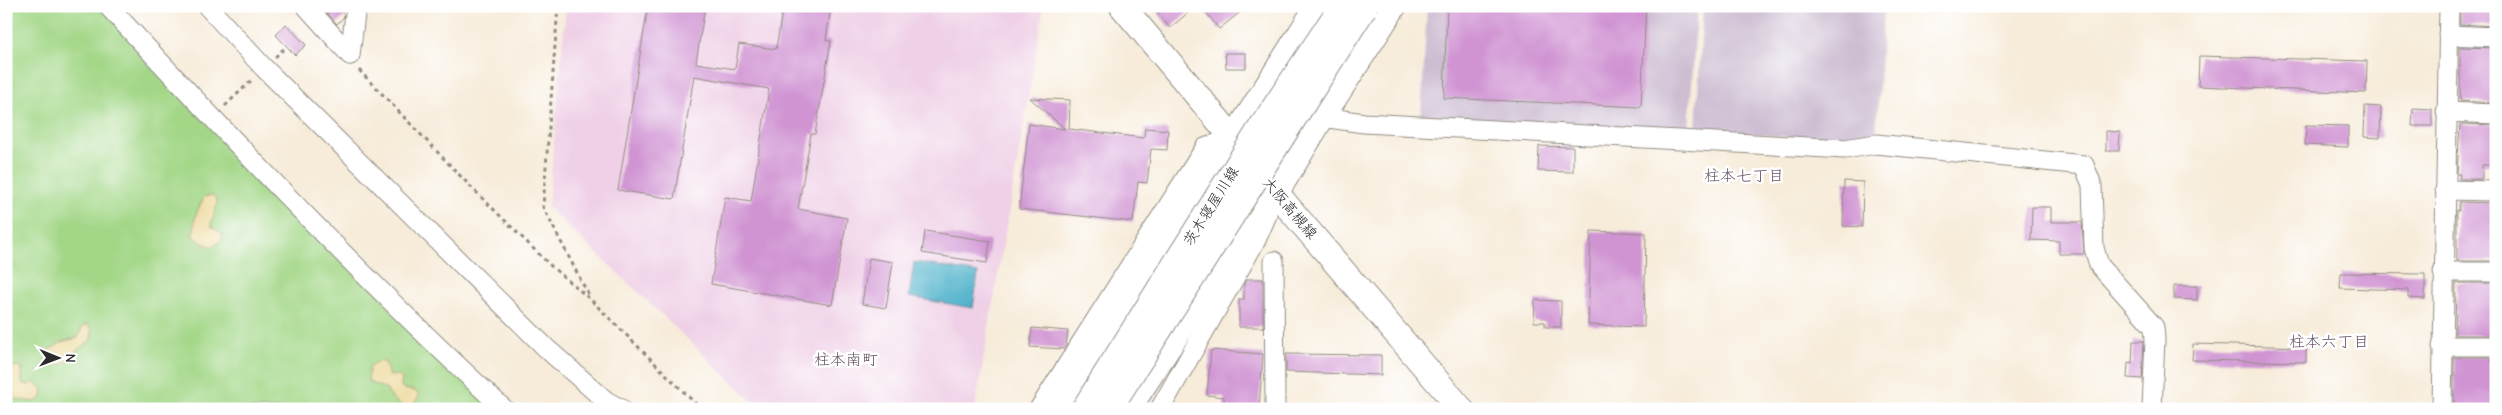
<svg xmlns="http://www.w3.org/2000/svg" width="2502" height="415" font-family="'Comic Neue','Klee One',sans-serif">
<rect width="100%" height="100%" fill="#fff"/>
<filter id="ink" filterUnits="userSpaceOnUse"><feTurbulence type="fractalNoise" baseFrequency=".02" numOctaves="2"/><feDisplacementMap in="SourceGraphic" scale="10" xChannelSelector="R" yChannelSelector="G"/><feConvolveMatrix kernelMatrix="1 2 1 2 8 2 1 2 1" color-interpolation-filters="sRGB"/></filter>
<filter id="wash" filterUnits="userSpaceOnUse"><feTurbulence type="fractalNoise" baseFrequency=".0096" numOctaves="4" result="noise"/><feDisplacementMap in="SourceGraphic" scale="20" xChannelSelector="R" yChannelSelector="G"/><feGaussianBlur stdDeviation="1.12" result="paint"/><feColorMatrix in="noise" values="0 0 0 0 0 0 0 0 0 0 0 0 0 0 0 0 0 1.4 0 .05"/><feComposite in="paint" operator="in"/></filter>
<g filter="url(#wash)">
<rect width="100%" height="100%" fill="#f7ecda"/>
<polygon fill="#efd0e6" points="566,6 1044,6 975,409 761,409 548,207"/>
<g fill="#cdbed2">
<polygon points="1427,6 1697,6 1689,130 1421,119"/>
<polygon points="1703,6 1884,6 1876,134 1848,142 1696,129"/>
<polygon points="2363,6 2440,6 2439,11"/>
</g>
<polygon fill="#a3d787" stroke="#678159" points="6,6 99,6 497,409 6,409"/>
<g fill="#eeda9e" stroke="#8c8264">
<path d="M213 195 217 200C217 209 212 216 211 226L222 234V240L212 247 202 243 192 235C195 229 194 225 195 219 196 213 201 203 204 197Z"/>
<polygon points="87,324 92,330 91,340 72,354 64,364 52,365 46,360 46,352 64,341 78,338 82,327"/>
<path d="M378 361 385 362 389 376 398 375 402 379 401 386 404 389 416 391 419 396C410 415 394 404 386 389L371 383 368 379 370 366Z"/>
<polygon points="15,366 22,367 22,383 27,385 34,382 43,389 42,397 35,402 15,399 13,391 6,387 6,373"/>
</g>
<polygon fill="#4bb0ca" stroke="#3b6e7a" points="914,262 978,273 973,308 909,297"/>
<g id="blocks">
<g fill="#d094d3">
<polygon points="321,6 335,6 344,15 343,18 337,24"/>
<polygon points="648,6 705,6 696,63 735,69 739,44 776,49 783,6 831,6 826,40 831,41 815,134 811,134 798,209 847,218 832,305 711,284 725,197 751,201 769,89 694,76 674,199 618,190"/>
<polygon points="1152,6 1196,6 1170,28"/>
<polygon points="1201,6 1248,6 1219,29"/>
<polygon points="1447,6 1646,6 1641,107 1444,98"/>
<polygon points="2460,6 2496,6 2496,26 2460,24"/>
<polygon points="286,24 306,45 295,55 276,35"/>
<polygon points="2460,47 2496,48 2496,103 2460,101"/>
<polygon points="1225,53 1246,53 1246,68 1226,68"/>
<polygon points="2199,56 2367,61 2366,93 2198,86"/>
<polygon points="1030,98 1070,100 1069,129 1144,138 1145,128 1168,130 1167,150 1151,149 1147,183 1138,182 1133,222 1019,209 1029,124 1065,129"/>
<polygon points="2365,106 2381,107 2380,138 2364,137"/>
<polygon points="2413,108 2432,109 2432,126 2412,126"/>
<polygon points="2460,124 2496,125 2496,165 2482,165 2482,179 2459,179 2460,174 2457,174"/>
<polygon points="2306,125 2348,126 2348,147 2305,145"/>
<polygon points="2106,131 2120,132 2119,151 2106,151"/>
<polygon points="1539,146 1573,147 1573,172 1538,171"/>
<polygon points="1844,181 1863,182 1862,227 1843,226"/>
<polygon points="2459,202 2496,203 2496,261 2457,261 2457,210 2459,211"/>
<polygon points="2032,207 2051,207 2051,222 2082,222 2084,254 2059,254 2059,241 2031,240"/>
<polygon points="925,231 990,241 987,263 922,253"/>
<polygon points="1591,231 1646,233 1644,327 1588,325"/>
<polygon points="869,258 893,262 886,308 862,304"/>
<polygon points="2341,273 2425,274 2425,299 2408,298 2408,290 2340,288"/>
<polygon points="1247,279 1263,279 1263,327 1239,327 1239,299 1244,299 1244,284"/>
<polygon points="2456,283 2496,283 2496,331 2491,331 2491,335 2455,335"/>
<polygon points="2174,286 2197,286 2197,300 2174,299"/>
<polygon points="1535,300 1561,301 1561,327 1545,327 1545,322 1534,322"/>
<polygon points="1032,328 1068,331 1066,345 1064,349 1030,347"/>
<polygon points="2133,341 2144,341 2142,379 2127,378 2128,363 2132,364"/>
<polygon points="2193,344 2306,347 2306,362 2192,360"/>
<polygon points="1211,350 1263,354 1259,409 1224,409 1224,397 1207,395"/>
<polygon points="1286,354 1381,355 1381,375 1286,372"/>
<polygon points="2454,357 2491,357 2491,361 2496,361 2496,409 2454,409"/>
</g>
</g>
</g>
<g filter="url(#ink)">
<use href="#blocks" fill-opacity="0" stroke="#918c82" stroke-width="1"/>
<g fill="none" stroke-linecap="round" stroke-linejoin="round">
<defs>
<g id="minor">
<path d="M108 6C236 144 365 281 504 409"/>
<polyline points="207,6 264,68 547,349 606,401 621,409"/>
<polyline points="306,6 350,55"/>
<polyline points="2448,35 2496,37"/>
<polyline points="350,55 356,6"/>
<polyline points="2446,112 2496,114"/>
<polyline points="1322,117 1364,123 1845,149 1876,144 2084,165 2092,185 2094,248 2099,265 2154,327 2155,339 2152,409"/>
<polyline points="2445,190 2496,191"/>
<polyline points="1274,261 1275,409"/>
<polyline points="2443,272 2496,272"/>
<polyline points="2442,346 2496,346"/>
<polyline points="1039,409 1205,148 1233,138"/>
<polyline points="1160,409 1256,240 1267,215"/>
<polyline points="2442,409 2449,6"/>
</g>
<g id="major">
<polyline points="1122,6 1233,138 1276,193 1461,409"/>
<polyline points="1062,409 1318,6"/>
<polyline points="1128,409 1230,253 1276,193 1322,117 1394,6"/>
</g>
</defs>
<use href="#minor" stroke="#918c82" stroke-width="21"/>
<use href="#major" stroke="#918c82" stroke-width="27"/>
<g stroke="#918c82" stroke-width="3" stroke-dasharray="4 4" stroke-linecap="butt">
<polyline points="558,6 543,207 589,296"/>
<polyline points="275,57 285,48"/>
<polyline points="359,70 470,186 552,267 590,299 701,409"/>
<polyline points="225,106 253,79"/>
</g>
<use href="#minor" stroke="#fff" stroke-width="19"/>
<use href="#major" stroke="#fff" stroke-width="25"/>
<defs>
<g id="major-bridge">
<polyline points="1084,409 1262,126 1342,6"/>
<polyline points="1109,409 1364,8"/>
</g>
</defs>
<use href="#major-bridge" stroke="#918c82" stroke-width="27" stroke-linecap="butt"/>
<use href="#major-bridge" stroke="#fff" stroke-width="25"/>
</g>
</g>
<g text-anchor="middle" stroke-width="5" stroke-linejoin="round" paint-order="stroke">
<g font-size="15" fill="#2b2b2b" stroke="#fff">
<text transform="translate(1211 206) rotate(-58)" y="5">茨木寝屋川線</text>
<text transform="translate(1290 208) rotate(50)" y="5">大阪高槻線</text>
</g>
<g font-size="16" fill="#655066" stroke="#fff">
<text x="1744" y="181">柱本七丁目</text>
<text x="2329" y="347">柱本六丁目</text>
<text x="846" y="365">柱本南町</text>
</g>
</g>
<rect width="2502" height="415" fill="none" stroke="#fff" stroke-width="25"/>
<g transform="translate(58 358) rotate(91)" stroke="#ffffff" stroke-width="4" paint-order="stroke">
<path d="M0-4L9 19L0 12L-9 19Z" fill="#2b2b2b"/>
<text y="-8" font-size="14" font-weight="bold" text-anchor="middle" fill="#2b2b2b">N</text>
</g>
</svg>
